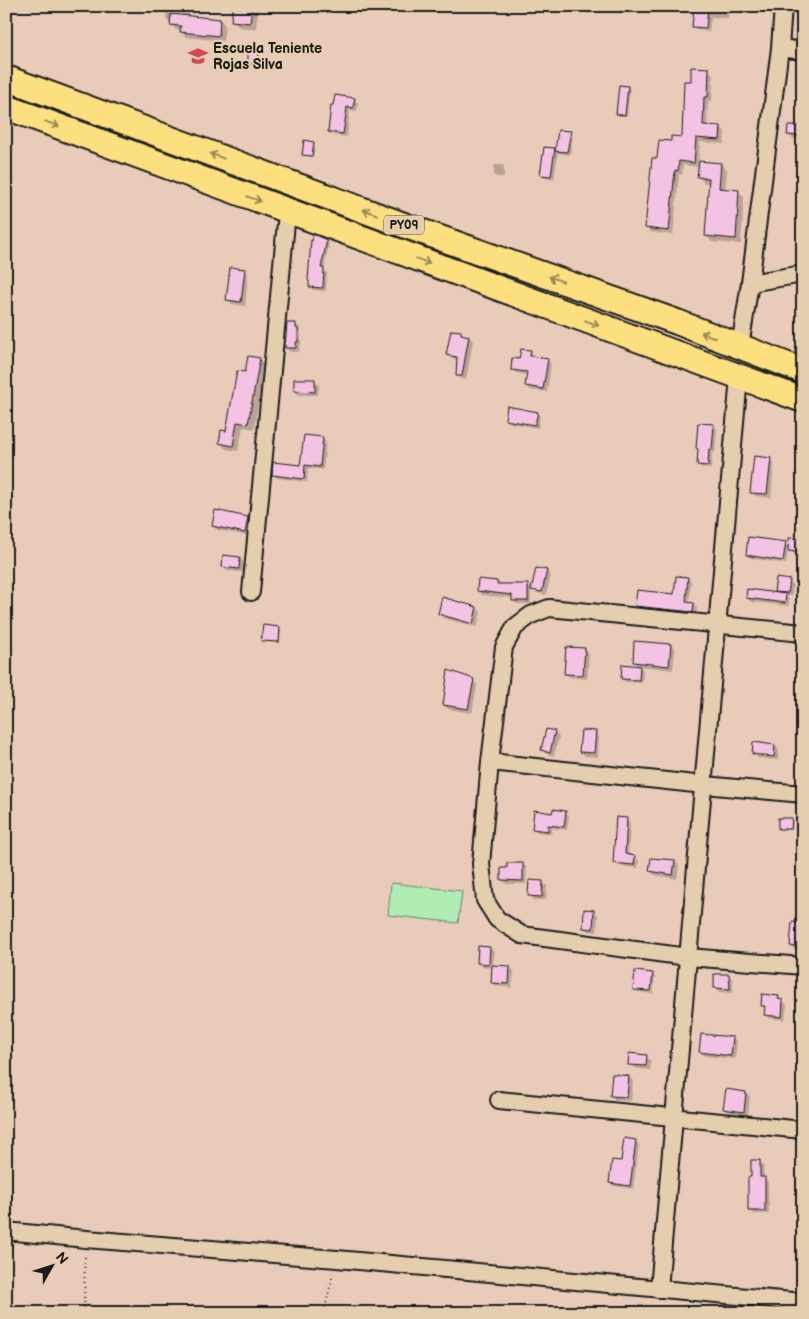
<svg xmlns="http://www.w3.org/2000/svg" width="809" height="1319" font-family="'Balsamiq Sans',sans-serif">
<rect width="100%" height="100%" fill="#e8ccb9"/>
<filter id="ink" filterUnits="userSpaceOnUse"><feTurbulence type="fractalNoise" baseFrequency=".02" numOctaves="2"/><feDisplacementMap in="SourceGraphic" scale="10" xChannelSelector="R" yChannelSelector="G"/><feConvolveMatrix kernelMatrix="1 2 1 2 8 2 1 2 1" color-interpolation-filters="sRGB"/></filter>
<g filter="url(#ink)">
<polygon fill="#b0edb4" stroke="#668468" points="391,883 462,891 458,923 388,915"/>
<g fill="#0003">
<polygon points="167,6 189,6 189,17 220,20 225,25 223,41 186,37 181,32 182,30 176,30 166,19"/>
<polygon points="234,6 256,6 258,9 256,29 239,27 233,20"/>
<polygon points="708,6 729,6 728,18 711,17 709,32 697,30 693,26 695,8 708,9"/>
<polygon points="258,51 260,53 260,65 251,65 249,63"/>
<polygon points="708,69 713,74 712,101 708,101 707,126 721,127 725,132 724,144 700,142 698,162 721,164 727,170 725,190 738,191 744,197 741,244 712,242 706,236 710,183 704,183 698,176 699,167 683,165 682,175 679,174 673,235 651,232 646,228 658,160 672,143 683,139 692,83"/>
<polygon points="628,88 630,89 627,116 619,116 618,114"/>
<polygon points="354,99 358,103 357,111 350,110 347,137 333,135 329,131 333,106"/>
<polygon points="803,128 803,139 793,139 788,135"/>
<polygon points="570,133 573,136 570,155 558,153 554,179 545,178 541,174 555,149 556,151"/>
<polygon points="314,143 315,144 313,157 305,156 303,154"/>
<polygon points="494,165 503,165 504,167 504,177 496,177 494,175"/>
<polygon points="801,219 803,219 803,238 800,236"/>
<polygon points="326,241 329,244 324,270 327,273 326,291 313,290 310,287"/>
<polygon points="244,270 248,274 245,306 232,304 228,300"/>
<polygon points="798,286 803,286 803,298 798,294"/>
<polygon points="295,324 300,328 300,332 301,334 301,345 300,345 299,352 290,352 286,347"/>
<polygon points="461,333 464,336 469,337 473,341 466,380 461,379 457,375 458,360 452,359 447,355"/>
<polygon points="530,352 534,355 533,358 547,360 551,364 547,392 530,390 527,386 528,375 516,373 512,369"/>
<polygon points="259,359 265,365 254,429 243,427 238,451 226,449 220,443 227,432 246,374"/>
<polygon points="314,380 319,385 318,395 299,395 295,391"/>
<polygon points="537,413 540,416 538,428 510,423 506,419"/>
<polygon points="713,425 717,429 715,453 712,452 711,469 702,468 699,464"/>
<polygon points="322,438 326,442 323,470 308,468 307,482 277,478 273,475 301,466"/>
<polygon points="770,459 774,464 771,498 756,496 752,492"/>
<polygon points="247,518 251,522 249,536 217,530 213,526"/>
<polygon points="803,541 803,555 794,554 788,549 786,564 751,558 747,555 785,544 790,548"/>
<polygon points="239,558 243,562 243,572 227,571 223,567"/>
<polygon points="547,571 551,575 546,595 537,593 532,589"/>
<polygon points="688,578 691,582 689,603 694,604 697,607 696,615 640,610 637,606 675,595"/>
<polygon points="789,581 793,585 792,596 786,596 789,599 789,606 751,602 747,598 779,594 776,591"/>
<polygon points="497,582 499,585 527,585 531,589 531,604 517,604 513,600 513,598 482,595 478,591"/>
<polygon points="443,599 477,608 481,612 477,627 443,618 439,614"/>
<polygon points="279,628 281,630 280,643 264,642 263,640"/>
<polygon points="671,645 675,649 673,670 639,666 643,670 642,683 626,682 622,679 639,667 634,662"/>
<polygon points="585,650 589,654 587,679 569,677 565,673"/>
<polygon points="473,680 477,685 472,713 448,709 444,705"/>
<polygon points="555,732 559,737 554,756 546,754 542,750"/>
<polygon points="595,732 599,737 598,757 585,756 581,752"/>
<polygon points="775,746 779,750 778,760 758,758 754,754"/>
<polygon points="565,812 569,816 567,830 552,828 551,834 537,832 533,828 553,814"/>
<polygon points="626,819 630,823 628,856 635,857 639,861 638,868 618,866 614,862"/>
<polygon points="791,819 793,821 792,830 781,830 779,828"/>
<polygon points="675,861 679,865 677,879 655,875 650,871"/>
<polygon points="523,864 527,868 526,884 506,884 503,880"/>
<polygon points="543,882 547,886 546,900 534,900 530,896"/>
<polygon points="594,911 598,915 597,932 588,931 584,927"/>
<polygon points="803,924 803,950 795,950 791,946"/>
<polygon points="490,948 494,952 493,966 510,967 514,971 512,988 496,986 492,982 493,968 482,967 478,963"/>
<polygon points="652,974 655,977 653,994 638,992 635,989"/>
<polygon points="729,975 733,980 733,993 719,992 715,988"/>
<polygon points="778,997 787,1005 785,1020 769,1018 765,1014 766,1009 762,1005"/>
<polygon points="733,1038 737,1042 735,1059 705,1056 700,1052"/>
<polygon points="646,1057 651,1061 650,1070 634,1068 629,1064"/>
<polygon points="629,1077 633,1081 631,1101 615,1100 611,1095"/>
<polygon points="746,1093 750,1097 748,1115 729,1113 725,1109"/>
<polygon points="635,1141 639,1145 633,1189 614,1186 610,1183"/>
<polygon points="760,1162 763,1165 764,1178 768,1182 769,1214 753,1214 750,1211 752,1178"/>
<polygon points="796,1256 803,1256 803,1270 798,1270 796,1268"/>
</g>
<g fill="#f4c2e3" stroke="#1c1c1c">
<polygon points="233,6 252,6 250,23 231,21"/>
<polygon points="694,6 708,8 706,28 692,27"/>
<polygon points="171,14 220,19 219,36 180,32 181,26 170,25"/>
<polygon points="248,50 259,50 258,64 248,64"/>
<polygon points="691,67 709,68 708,97 704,97 703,125 721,126 720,140 696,138 694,163 679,161 678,171 675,170 669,231 645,228 652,158 657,158 659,140 671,141 671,136 682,137 684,81 691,81"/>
<polygon points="619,85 628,86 625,115 616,114"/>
<polygon points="335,95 355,98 353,108 347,107 343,134 328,132 331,105 333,105"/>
<polygon points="788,126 803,126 803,136 787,135"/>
<polygon points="558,130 571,131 567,152 555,151"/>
<polygon points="304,140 314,142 312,156 302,155"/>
<polygon points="544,147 555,148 551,176 540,175"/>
<polygon points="699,161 721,163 719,188 739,190 736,239 705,236 709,178 697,177"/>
<polygon points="313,234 327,240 321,268 324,268 323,288 309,287 309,281 308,280 311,240 312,241"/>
<polygon points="230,267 245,269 241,302 226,300"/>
<polygon points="287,323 296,323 296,328 298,329 298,342 296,342 296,348 285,348"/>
<polygon points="451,330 461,331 461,334 469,336 462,376 456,376 457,357 446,355"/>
<polygon points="521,349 531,350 530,356 548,359 543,389 525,386 527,372 511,370 512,358 519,359"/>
<polygon points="248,356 260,358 248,424 237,422 233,446 219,443 221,430 226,431 237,371 245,372"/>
<polygon points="294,379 315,379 315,392 294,391"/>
<polygon points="507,406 538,412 535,425 505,420"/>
<polygon points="698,423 714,424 712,450 709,449 708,466 697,465 698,449 696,448"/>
<polygon points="304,435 323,437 320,467 305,465 304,479 272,475 273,462 300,465"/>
<polygon points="754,456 771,458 767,494 750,493"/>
<polygon points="215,510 248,517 245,533 212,526"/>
<polygon points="748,537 786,542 783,561 746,555"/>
<polygon points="789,538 803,539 803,552 788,551"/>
<polygon points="223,555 240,557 239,569 222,567"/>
<polygon points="536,568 547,570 542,592 531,590"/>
<polygon points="676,576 688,577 686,602 694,603 693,612 635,606 637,590 674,594"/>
<polygon points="776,578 790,580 788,593 774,592"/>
<polygon points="478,579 497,581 497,584 528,584 528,601 512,601 512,595 477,591"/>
<polygon points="747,589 786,594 785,603 746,598"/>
<polygon points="442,597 477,607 473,624 438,614"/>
<polygon points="263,625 280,627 279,642 261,641"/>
<polygon points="634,641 671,644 669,666 633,662"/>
<polygon points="566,647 585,648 583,675 564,674"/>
<polygon points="622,664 640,666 639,680 621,679"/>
<polygon points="448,670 474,679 468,709 443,705"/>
<polygon points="546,729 555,731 550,753 541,750"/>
<polygon points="581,730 596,731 594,753 579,752"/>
<polygon points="753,742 775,745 774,757 752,754"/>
<polygon points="553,809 566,811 564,827 548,825 548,831 532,829 534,810 552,813"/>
<polygon points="616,817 627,818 625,854 635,856 634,865 613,863"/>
<polygon points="778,818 792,818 791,829 778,829"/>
<polygon points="651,858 675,860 673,875 649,871"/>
<polygon points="507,863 523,863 523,881 501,880 501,868 507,868"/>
<polygon points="529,880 543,881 542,897 528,896"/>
<polygon points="584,909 594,910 593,929 583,928"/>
<polygon points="792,922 803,923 803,948 790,946"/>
<polygon points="478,946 490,947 489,964 477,963"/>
<polygon points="492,965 510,966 509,984 491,983"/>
<polygon points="635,971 653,973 651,991 633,990"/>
<polygon points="714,974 729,974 730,989 714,988"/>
<polygon points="762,994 779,996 778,999 783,1000 782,1017 764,1015 765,1006 761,1006"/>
<polygon points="701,1034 733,1037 731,1056 699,1052"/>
<polygon points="629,1053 647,1055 646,1066 628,1065"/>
<polygon points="612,1074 629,1076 627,1097 610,1096"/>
<polygon points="726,1089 746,1092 744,1112 723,1109"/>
<polygon points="624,1138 636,1140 630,1186 609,1183 612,1160 621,1161"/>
<polygon points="751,1160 760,1160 760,1177 765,1177 765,1211 748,1211 748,1177 751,1177"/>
</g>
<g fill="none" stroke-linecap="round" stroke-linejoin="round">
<defs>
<g id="minor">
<polyline points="780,48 803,51"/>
<polyline points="750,283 797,275 803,275"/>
<polyline points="740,347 750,283 780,48 783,6"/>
<polyline points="251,592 287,212"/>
<polyline points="803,633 549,608 531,615 515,627 504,647 490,762 481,864 485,900 497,919 522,935 688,957 803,966"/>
<polyline points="490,762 704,785 803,794"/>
<polyline points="499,1100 803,1130"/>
<polyline points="6,1231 86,1239 337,1259 803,1302"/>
<polyline points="659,1289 739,377"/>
</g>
<g id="highway">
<polyline points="6,78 409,227 677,322 803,371"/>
<polyline points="6,107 803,400"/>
</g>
</defs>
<use href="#minor" stroke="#1c1c1c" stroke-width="20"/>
<use href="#highway" stroke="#1c1c1c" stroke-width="28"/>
<g stroke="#1c1c1c" stroke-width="2" stroke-dasharray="1 4" stroke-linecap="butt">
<polyline points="84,1313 85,1253"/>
<polyline points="324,1313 333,1274"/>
</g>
<use href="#minor" stroke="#e5ceae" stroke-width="16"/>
<use href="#highway" stroke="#fce080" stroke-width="24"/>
</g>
<defs><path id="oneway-shaft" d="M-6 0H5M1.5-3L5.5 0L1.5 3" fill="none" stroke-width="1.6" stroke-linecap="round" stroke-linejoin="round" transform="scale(1.25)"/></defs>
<g stroke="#978853">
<use href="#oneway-shaft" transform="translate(52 124) rotate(20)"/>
<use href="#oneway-shaft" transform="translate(217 156) rotate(-160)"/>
<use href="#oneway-shaft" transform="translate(254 199) rotate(20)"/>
<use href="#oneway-shaft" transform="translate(370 212) rotate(-160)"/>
<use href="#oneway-shaft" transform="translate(423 261) rotate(20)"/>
<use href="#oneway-shaft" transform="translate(556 279) rotate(-160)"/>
<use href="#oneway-shaft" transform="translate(592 323) rotate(20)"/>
<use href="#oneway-shaft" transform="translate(708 335) rotate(-159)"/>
</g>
</g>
<defs>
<symbol id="school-bare" viewBox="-9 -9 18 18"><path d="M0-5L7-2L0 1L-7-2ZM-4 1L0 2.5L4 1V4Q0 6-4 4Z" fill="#d1495b" stroke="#e5ceae" stroke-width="2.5" paint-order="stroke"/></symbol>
</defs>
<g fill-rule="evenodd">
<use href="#school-bare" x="184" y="42" width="28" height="28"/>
</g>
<g text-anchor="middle" stroke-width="4.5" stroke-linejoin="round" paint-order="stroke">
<rect fill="#e5ceae" stroke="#585148" stroke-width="1" x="384" y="215.5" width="40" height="19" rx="4"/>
<g font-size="12" font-weight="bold" fill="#1c1c1c">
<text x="404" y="229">PY09</text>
</g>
<g font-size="14" font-weight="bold" fill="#1c1c1c" stroke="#e5ceae" text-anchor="start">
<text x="213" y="53">Escuela Teniente<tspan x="213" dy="16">Rojas Silva</tspan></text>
</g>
</g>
<rect width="809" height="1319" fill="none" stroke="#e5ceae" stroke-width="25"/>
<rect x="12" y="12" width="784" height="1294" fill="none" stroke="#1c1c1c" stroke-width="2" filter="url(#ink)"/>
<g transform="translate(52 1266) rotate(51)" stroke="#e5ceae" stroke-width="4" paint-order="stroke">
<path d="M0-4L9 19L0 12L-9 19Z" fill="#1c1c1c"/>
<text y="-8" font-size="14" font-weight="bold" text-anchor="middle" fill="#1c1c1c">N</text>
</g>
</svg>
